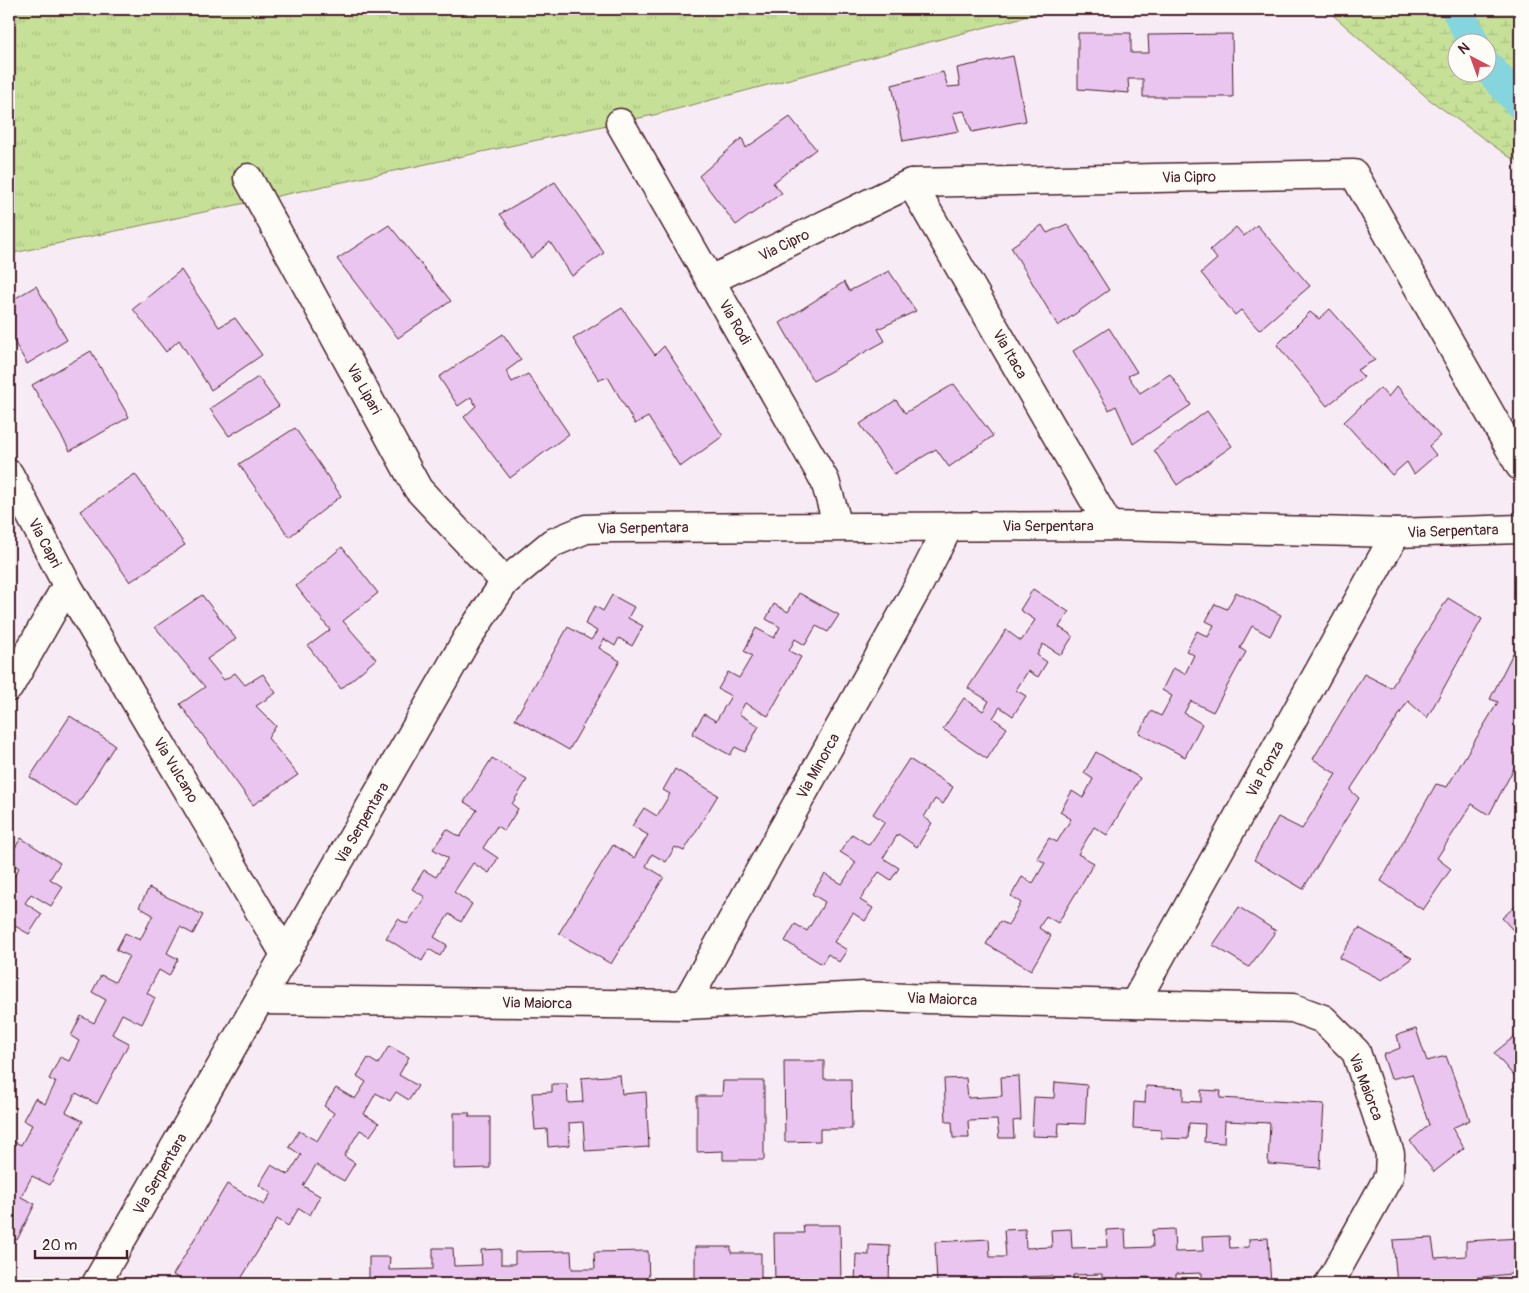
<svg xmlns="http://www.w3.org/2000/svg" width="1529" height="1293" font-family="Pangolin,sans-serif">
<defs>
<pattern id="grass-tufts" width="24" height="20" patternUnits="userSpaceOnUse" patternTransform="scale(1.25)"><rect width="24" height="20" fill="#c6e197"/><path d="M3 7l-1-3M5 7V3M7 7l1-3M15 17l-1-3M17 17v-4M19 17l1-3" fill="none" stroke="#acc182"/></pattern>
<pattern id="wetland-marsh" width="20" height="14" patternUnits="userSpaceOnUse" patternTransform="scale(1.25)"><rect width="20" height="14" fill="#c6e197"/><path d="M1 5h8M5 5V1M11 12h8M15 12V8" fill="none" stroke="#acc182"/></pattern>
</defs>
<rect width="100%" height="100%" fill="#f7ecf5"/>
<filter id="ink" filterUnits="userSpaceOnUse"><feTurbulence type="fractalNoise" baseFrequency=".02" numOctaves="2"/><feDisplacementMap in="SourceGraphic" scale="10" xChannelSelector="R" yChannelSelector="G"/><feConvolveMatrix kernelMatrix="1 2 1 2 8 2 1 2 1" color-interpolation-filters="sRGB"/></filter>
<g filter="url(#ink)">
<polygon fill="url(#grass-tufts)" stroke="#888061" points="9,9 1054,9 658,114 9,254"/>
<path fill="url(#wetland-marsh)" stroke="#888061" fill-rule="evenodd" d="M1326 9H1520V162L1508 156 1430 100ZM1456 42H1486V72H1456Z"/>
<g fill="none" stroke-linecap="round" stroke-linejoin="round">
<g stroke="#84d5dd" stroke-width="32">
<polyline points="1457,9 1473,42"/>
<polyline points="1486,65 1520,103"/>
</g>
</g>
<g fill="#e9c5ef" stroke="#4a1f2b">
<polygon points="1078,33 1131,33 1131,53 1149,53 1148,35 1232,34 1233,97 1143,97 1143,79 1128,79 1129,93 1078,89"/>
<polygon points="1013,56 1026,121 972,132 964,111 953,113 959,131 903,141 892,85 943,72 948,87 960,86 957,68"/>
<polygon points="790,117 816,149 773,183 782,193 736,225 699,176 742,138 746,148"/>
<polygon points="555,182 604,253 572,276 550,242 531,258 500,214"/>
<polygon points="1067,224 1109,290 1058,326 1011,247 1042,225 1047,233"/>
<polygon points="389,225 451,301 398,338 337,259"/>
<polygon points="1257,225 1310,286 1259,330 1241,310 1235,315 1201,273 1217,259 1210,250 1236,227 1244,236"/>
<polygon points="181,270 219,327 235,318 262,355 211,390 179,340 166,352 133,309"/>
<polygon points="889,271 916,311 878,329 885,341 813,381 780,323 844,282 849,291"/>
<polygon points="36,286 67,340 27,364 9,333 9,302"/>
<polygon points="622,308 655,355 664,346 723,436 680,467 648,417 635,424 608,377 599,380 573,339"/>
<polygon points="1330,309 1375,360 1357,370 1364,377 1327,406 1277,345 1310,312 1319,319"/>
<polygon points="1109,328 1137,372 1128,376 1140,393 1170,374 1191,405 1133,444 1116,406 1109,410 1073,351"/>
<polygon points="503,334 521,360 506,371 512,382 528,374 569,434 510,478 464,417 476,406 471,397 458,406 439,377"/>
<polygon points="91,351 129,417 70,451 32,385"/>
<polygon points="258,377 279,406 229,436 210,409"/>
<polygon points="954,384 993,436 949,467 936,449 894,474 860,424 896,400 905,413"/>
<polygon points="1397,386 1440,436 1429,446 1436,455 1414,474 1407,462 1392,475 1344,422 1380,388 1388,397"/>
<polygon points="1207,411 1232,446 1177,485 1154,450"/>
<polygon points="295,428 341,496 289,537 239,464"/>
<polygon points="135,474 185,545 130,582 80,511"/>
<polygon points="342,547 378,593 343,621 376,659 341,689 308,646 330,630 296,586"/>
<polygon points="1033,589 1069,612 1059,627 1073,636 1061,655 1043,644 1037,655 1047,662 1038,677 1028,671 1016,690 1026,696 1013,716 1000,707 993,718 1007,728 987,759 943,729 964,698 983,711 989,701 968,688 1006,630 1021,641 1035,620 1020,610"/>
<polygon points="1236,592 1281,615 1270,636 1252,626 1240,648 1246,652 1213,712 1191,701 1184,713 1202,724 1185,757 1139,733 1151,711 1161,716 1172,696 1162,690 1173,668 1185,674 1194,655 1186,651 1197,631 1208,637 1214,625 1206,621 1215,604 1227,609"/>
<polygon points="799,593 839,615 828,632 816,626 805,645 795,639 789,651 801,657 768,716 745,703 739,714 759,726 745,752 735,747 730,755 692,734 704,714 716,721 731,696 718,689 728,672 739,678 752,656 744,651 756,628 774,638 780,627 766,619 774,604 788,612"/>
<polygon points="202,595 236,639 207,659 224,680 235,673 245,685 263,674 276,693 256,706 276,726 268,738 298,775 253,805 180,704 205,687 155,627"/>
<polygon points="612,595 634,607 628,618 643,626 632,646 619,638 615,646 604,639 599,648 620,661 569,750 515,719 568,627 591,640 597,631 585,624 595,606 603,611"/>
<polygon points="1448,598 1482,619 1427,718 1408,701 1350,790 1359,798 1303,889 1254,860 1278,817 1302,829 1336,774 1313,759 1364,674 1391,688"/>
<polygon points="1520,639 1520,757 1489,815 1472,804 1437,858 1451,869 1423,910 1381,881 1436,784 1447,787 1498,702 1490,699"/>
<polygon points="70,716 115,745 76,807 30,777"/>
<polygon points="1096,752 1140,778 1107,835 1094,827 1078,854 1094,863 1058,923 1046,916 1039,928 1051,936 1031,970 986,944 1000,921 1008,925 1021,903 1011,896 1022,877 1033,883 1045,863 1037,858 1049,838 1057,842 1071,819 1060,812 1072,791 1083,798 1093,779 1084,773"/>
<polygon points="492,758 527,780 512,804 518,809 504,831 497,826 483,848 498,858 489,873 473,863 454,892 472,904 461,922 449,914 434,937 447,945 440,956 429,949 422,961 386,938 398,919 407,924 425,897 412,889 424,870 436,877 448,858 433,849 447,829 460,837 477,810 464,802"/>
<polygon points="909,759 953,787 943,804 935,799 924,817 932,823 917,847 898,834 883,858 899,868 891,880 879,872 860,900 873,908 865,921 853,913 834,942 847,950 839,962 828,954 822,964 785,941 795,924 807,931 825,902 812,894 825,874 842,884 856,862 840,852 852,834 869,845 885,822 873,814"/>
<polygon points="675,769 718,795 684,851 675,847 666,862 652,854 646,866 664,877 611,964 559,933 613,845 634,858 648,835 632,826 644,808 657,816 670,794 663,790"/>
<polygon points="21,838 60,863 50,879 63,887 51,906 31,894 25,903 42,914 29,934 15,926 9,936 9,885 19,868 9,861 9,857"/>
<polygon points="149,888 203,915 193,934 180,927 167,953 178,959 169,976 159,970 147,993 155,998 142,1024 122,1014 112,1034 129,1043 97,1104 76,1093 66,1112 83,1121 50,1185 32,1176 21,1197 35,1204 17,1240 9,1236 9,1169 11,1164 9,1163 9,1145 11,1140 21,1145 32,1125 23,1120 35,1098 45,1104 56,1082 49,1079 60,1057 69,1061 79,1041 71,1036 81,1016 94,1023 106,1000 92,992 101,975 115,982 129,956 116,950 125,933 140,940 153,915 139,907"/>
<polygon points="1520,902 1520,938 1502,918"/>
<polygon points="1239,907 1276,931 1249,967 1213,945"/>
<polygon points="1359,928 1412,958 1382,980 1339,958"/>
<polygon points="1416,1029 1427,1061 1446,1056 1470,1120 1452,1128 1464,1148 1434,1172 1410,1141 1429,1125 1412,1074 1391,1079 1383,1055 1400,1048 1397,1035"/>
<polygon points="1520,1032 1520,1101 1512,1089 1519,1082 1494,1053"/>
<polygon points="389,1046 409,1057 399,1075 418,1086 409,1100 396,1092 390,1101 376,1093 364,1114 379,1123 370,1136 360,1130 344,1156 355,1163 344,1181 316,1165 303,1186 320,1196 310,1215 299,1208 288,1226 277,1219 238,1284 188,1284 173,1275 227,1184 264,1205 271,1193 259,1185 271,1165 288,1175 301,1155 289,1147 299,1131 317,1141 334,1113 324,1106 336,1088 355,1099 366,1082 357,1076 368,1058 378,1064"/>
<polygon points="784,1061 824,1061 824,1079 851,1079 852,1129 820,1129 820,1141 785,1142"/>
<polygon points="620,1075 622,1094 646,1092 649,1147 585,1151 583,1122 569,1123 570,1145 548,1147 547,1129 535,1130 532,1093 552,1092 552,1084 567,1084 568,1103 583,1102 581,1078"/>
<polygon points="1019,1076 1021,1120 1013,1121 1014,1138 999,1138 997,1120 968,1121 969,1138 953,1138 952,1122 946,1122 944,1079 966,1078 968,1098 1002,1096 1001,1077"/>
<polygon points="723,1081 764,1081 764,1160 723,1160 723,1151 697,1152 697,1096 722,1096"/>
<polygon points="1055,1082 1087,1085 1085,1124 1059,1123 1058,1137 1032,1136 1034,1097 1054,1098"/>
<polygon points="1146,1086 1183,1088 1183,1101 1201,1102 1201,1090 1221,1091 1220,1098 1324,1104 1320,1168 1268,1164 1270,1123 1225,1121 1224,1143 1204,1142 1205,1124 1189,1123 1188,1139 1161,1138 1161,1130 1133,1128 1134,1102 1145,1103"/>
<polygon points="454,1113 470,1113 469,1117 490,1117 490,1168 454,1169"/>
<polygon points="803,1225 840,1225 841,1284 801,1284 801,1281 775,1281 774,1233 804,1233"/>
<polygon points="1025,1229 1026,1248 1052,1247 1051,1230 1071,1229 1072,1248 1107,1247 1106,1230 1125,1229 1126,1248 1153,1247 1152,1230 1174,1229 1175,1252 1203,1251 1202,1237 1229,1236 1230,1248 1249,1247 1249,1239 1268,1238 1271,1284 1202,1284 1202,1273 1176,1274 1176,1284 1148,1284 1148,1277 1122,1279 1123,1284 1102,1284 1102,1274 1073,1275 1074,1284 1053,1284 1053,1276 1021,1277 1021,1284 1000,1284 1000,1279 987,1280 987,1284 937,1284 935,1242 989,1239 990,1257 1006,1257 1004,1230"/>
<polygon points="1432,1238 1435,1258 1466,1256 1466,1241 1520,1238 1520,1273 1473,1278 1473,1284 1397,1284 1393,1240"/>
<polygon points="869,1245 890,1246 889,1284 855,1284 856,1254 869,1255"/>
<polygon points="695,1247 731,1247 731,1253 761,1253 761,1284 695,1284"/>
<polygon points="433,1248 453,1248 454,1266 482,1265 481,1250 501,1249 501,1264 515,1264 515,1252 571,1251 572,1269 595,1269 594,1252 648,1251 649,1284 369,1284 369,1257 390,1257 389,1270 433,1269"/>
</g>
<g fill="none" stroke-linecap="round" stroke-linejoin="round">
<defs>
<g id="minor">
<polyline points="620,123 825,481 838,526"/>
<polyline points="248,178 418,489 505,582"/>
<polyline points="911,183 1109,526"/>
<polyline points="711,280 911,183 1354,174 1520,466"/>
<polyline points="9,474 67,585 286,956"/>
<polyline points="9,687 67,585"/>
<polyline points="260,1000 685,1005 864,996 928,999 1293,1008 1323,1019 1356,1052 1390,1154 1389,1176 1329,1284"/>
<polyline points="1134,1004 1396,533"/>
<polyline points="685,1005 915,592 949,526"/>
<polyline points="96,1284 468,637 505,582 552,543 586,529 613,528 1109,526 1396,533 1520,529"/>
</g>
</defs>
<use href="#minor" stroke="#4a1f2b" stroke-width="31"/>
<use href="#minor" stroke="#fdfcf7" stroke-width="28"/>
</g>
</g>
<g text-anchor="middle" stroke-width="5" stroke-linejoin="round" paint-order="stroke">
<g font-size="15" fill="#4a1f2b" stroke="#fdfcf7">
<text transform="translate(1189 177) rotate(-1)" y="5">Via Cipro</text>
<text transform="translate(784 245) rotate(-26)" y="5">Via Cipro</text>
<text transform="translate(735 322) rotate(60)" y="5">Via Rodi</text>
<text transform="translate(1010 354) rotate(60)" y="5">Via Itaca</text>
<text transform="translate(364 389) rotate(61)" y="5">Via Lipari</text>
<text x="1048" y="531">Via Serpentara</text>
<text transform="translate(643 528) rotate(-1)" y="5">Via Serpentara</text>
<text transform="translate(1453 531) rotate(-2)" y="5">Via Serpentara</text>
<text transform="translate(45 543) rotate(62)" y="5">Via Capri</text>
<text transform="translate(818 766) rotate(-61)" y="5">Via Minorca</text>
<text transform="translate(1265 769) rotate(-61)" y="5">Via Ponza</text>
<text transform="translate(176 770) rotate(59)" y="5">Via Vulcano</text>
<text transform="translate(362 823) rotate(-60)" y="5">Via Serpentara</text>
<text transform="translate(942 999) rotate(2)" y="5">Via Maiorca</text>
<text transform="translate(537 1003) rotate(1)" y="5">Via Maiorca</text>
<text transform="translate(1366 1087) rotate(69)" y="5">Via Maiorca</text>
<text transform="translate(160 1174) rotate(-60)" y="5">Via Serpentara</text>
</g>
</g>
<rect width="1529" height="1293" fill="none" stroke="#fdfcf7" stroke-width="30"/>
<rect x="15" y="15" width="1499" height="1263" fill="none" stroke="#4a1f2b" stroke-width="2" filter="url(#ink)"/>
<g transform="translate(1472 58) rotate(319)"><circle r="24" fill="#fdfcf7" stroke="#b5a4a5"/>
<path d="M0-4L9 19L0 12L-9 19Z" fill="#d1495b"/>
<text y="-8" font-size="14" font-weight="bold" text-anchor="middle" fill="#4a1f2b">N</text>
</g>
<path d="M35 1250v8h92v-8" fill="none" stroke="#4a1f2b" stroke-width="2.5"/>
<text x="42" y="1250" font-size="15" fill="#4a1f2b" stroke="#fdfcf7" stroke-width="4" paint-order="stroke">20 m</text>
</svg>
